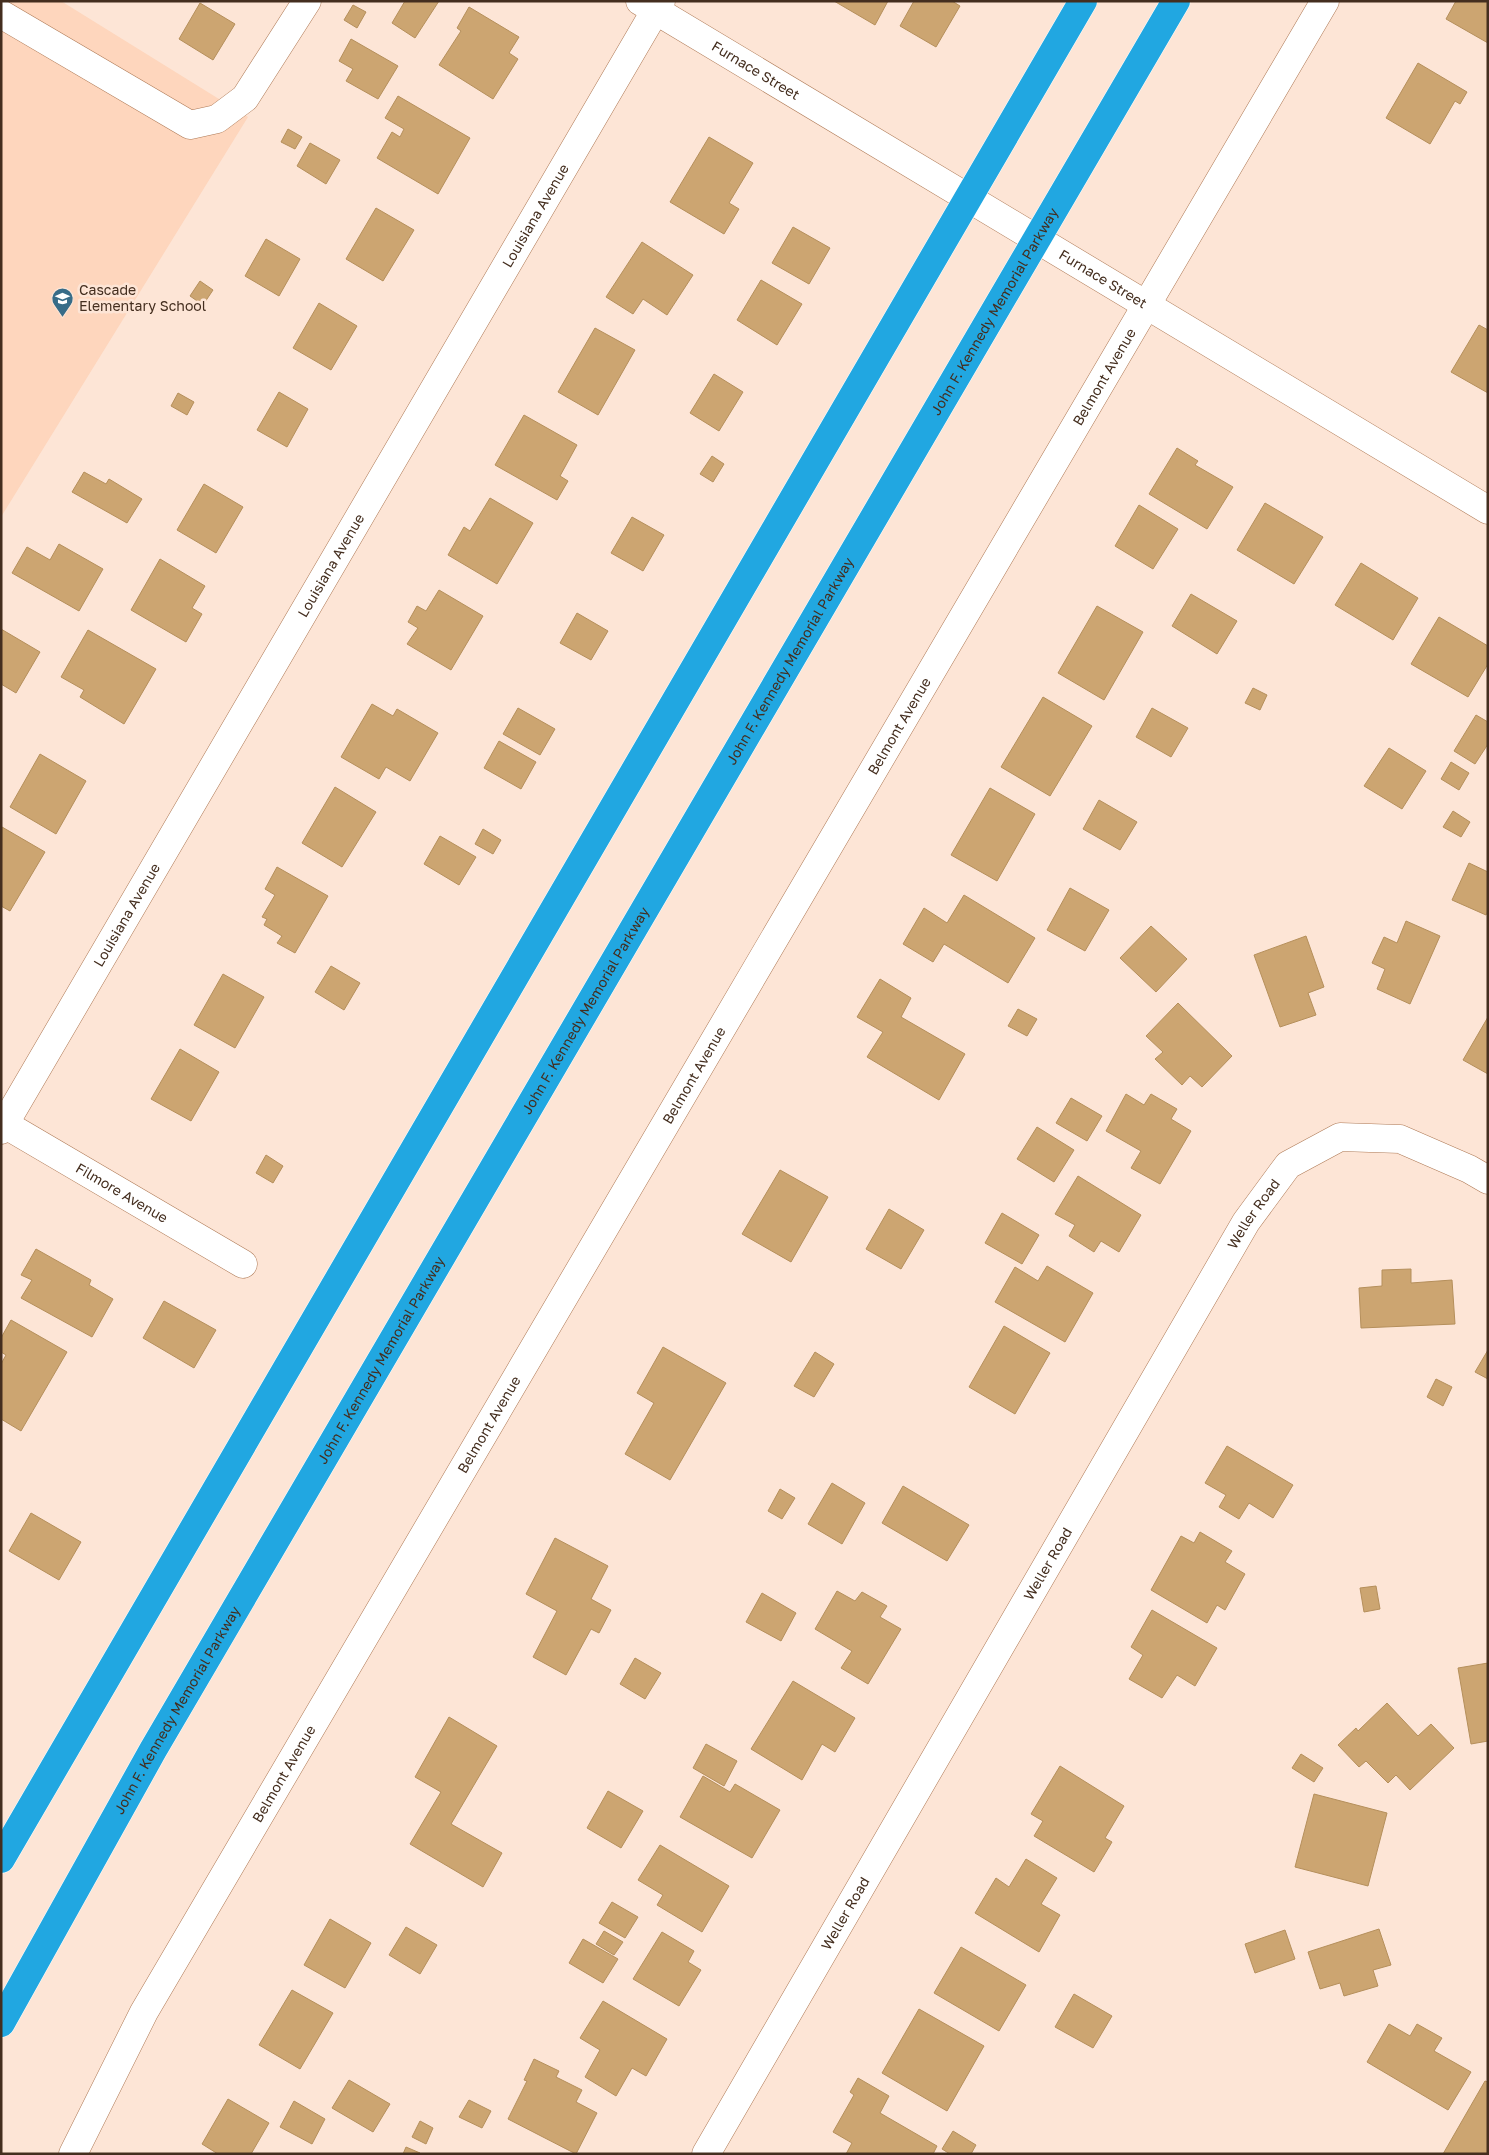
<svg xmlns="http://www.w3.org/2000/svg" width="1489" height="2155" font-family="'Golos Text',sans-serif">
<rect width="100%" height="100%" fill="#fde5d6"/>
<polygon fill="#fed6bd" points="1,1 61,1 248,117 1,517"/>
<g fill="#cca571" stroke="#b58f5b">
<polygon points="405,1 439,1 415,38 392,23"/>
<polygon points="834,1 888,1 875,25"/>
<polygon points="914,1 952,1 960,6 936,47 900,26"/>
<polygon points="1456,1 1488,1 1488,43 1446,19"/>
<polygon points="200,3 235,24 213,60 179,39"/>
<polygon points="353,5 366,12 357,28 344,20"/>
<polygon points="469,7 519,37 509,53 518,59 493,99 439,65 461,31 457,28"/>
<polygon points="351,39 398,66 378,99 346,81 353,69 339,61"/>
<polygon points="1418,63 1467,92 1460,104 1455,101 1430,144 1386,118"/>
<polygon points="398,96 470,138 438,194 377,158 392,132 400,137 404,129 385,118"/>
<polygon points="288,129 302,137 295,149 281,142"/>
<polygon points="709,137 753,163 729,203 739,209 724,234 670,202"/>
<polygon points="310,143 340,160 326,184 297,166"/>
<polygon points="376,208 414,230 383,281 346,259"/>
<polygon points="793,227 830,248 809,284 772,263"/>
<polygon points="266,239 300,259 279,296 245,276"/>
<polygon points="642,242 693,275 667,315 643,299 633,314 606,297"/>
<polygon points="761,280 802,304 777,345 737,320"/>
<polygon points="200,281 213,290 203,305 190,296"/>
<polygon points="319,303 357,326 331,370 293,348"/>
<polygon points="1479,325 1488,330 1488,393 1451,372"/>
<polygon points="595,328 635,350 598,415 558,392"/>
<polygon points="714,374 743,392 719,431 690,413"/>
<polygon points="279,392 308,409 287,447 257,430"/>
<polygon points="178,393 194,402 187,415 171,406"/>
<polygon points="524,415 577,445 560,476 568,481 557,500 495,465"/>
<polygon points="1177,448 1198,461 1195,465 1233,487 1207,529 1149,494"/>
<polygon points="712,456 724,464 713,482 700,474"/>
<polygon points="84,472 106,484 109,479 142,499 127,523 72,492"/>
<polygon points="204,484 243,507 216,553 177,530"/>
<polygon points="490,498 533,523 497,584 448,555 464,527 470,531"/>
<polygon points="1265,503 1323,537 1294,584 1237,550"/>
<polygon points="1139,505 1178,529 1153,569 1115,546"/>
<polygon points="632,517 664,535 643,571 611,553"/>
<polygon points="59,544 103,569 79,611 12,573 27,547 50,560"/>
<polygon points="160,559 205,586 192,608 202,614 186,642 131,610"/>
<polygon points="1361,563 1418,598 1393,640 1335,605"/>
<polygon points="439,590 483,616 451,670 407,644 418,628 408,622 417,606 426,611"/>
<polygon points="1191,594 1237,621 1217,654 1172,626"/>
<polygon points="1097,606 1143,632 1104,700 1058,673"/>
<polygon points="577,613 608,631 591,660 560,643"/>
<polygon points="1439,617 1488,646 1488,664 1468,697 1411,664"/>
<polygon points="1,629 40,652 16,693 1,684"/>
<polygon points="88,630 156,669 124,724 80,697 84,690 61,677"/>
<polygon points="1253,688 1267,695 1260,710 1245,703"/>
<polygon points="1043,697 1092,726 1050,796 1001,767"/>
<polygon points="372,704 393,716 397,709 438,733 410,781 386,767 379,779 341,757"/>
<polygon points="518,708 555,729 540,755 503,734"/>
<polygon points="1152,708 1188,728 1171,757 1136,737"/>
<polygon points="1476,715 1488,722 1488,744 1475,764 1454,751"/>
<polygon points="499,741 536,762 521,789 484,768"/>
<polygon points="1389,748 1426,771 1402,809 1364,786"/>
<polygon points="40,754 86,781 56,834 10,807"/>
<polygon points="1451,762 1469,773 1459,790 1441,779"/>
<polygon points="335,787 376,812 342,867 302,843"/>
<polygon points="990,788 1035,814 997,881 951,855"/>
<polygon points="1099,800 1137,822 1120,850 1083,829"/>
<polygon points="1453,811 1470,822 1461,837 1443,827"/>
<polygon points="2,827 45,852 10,911 1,906"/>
<polygon points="483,829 501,840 493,854 475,844"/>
<polygon points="440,836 476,857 459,885 424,864"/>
<polygon points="1469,863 1488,872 1488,911 1486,915 1452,900"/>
<polygon points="277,867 328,896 295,953 277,943 282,936 264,925 267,919 262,917 275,895 265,889"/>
<polygon points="1070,888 1109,910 1085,951 1047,930"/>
<polygon points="964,895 1035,938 1008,983 944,944 933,962 903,944 924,908 947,923"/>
<polygon points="1406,921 1440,936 1410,1004 1377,989 1385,969 1372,963 1384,937 1397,943"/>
<polygon points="1151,926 1187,959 1156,992 1120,958"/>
<polygon points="1306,936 1324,987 1308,993 1316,1015 1280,1027 1254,955"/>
<polygon points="331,966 360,983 344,1010 315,992"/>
<polygon points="223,974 264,997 235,1048 194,1025"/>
<polygon points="880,979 911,998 901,1017 965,1054 939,1100 867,1057 883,1032 857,1017"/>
<polygon points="1178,1003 1232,1056 1202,1087 1190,1076 1182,1085 1155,1059 1163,1052 1146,1036"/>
<polygon points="1018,1009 1037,1019 1027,1036 1008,1026"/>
<polygon points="1488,1017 1488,1074 1463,1060"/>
<polygon points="180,1049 219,1072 191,1121 151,1099"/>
<polygon points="1126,1094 1144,1105 1151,1094 1177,1109 1171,1119 1191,1131 1160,1184 1131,1168 1141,1151 1106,1131"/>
<polygon points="1071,1098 1102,1116 1087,1141 1056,1123"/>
<polygon points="1037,1127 1074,1150 1054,1182 1017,1159"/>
<polygon points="266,1155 283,1166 273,1183 256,1173"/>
<polygon points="780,1170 828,1197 791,1262 742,1234"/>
<polygon points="1078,1176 1141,1215 1119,1252 1101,1241 1094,1252 1069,1236 1075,1225 1055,1214"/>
<polygon points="889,1209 924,1230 901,1269 866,1249"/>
<polygon points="1002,1213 1039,1235 1022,1264 985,1243"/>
<polygon points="36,1249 91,1280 89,1285 113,1299 92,1337 21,1298 32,1280 21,1275"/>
<polygon points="1047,1266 1093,1293 1065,1342 995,1302 1015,1267 1038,1281"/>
<polygon points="1411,1269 1411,1283 1452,1280 1455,1324 1361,1328 1359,1288 1382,1286 1382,1270"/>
<polygon points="164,1301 216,1330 194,1368 143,1338"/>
<polygon points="11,1320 67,1352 21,1431 1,1419 1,1364 6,1355 1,1352 1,1338"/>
<polygon points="1004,1326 1050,1353 1015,1414 969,1387"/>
<polygon points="663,1347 726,1383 670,1480 625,1454 654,1403 637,1393"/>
<polygon points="1488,1350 1488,1379 1475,1372"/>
<polygon points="815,1352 834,1364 814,1397 794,1386"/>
<polygon points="1436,1379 1452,1387 1443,1406 1427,1397"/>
<polygon points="1227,1446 1293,1485 1273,1518 1249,1503 1239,1519 1219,1507 1226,1495 1205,1483"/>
<polygon points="832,1483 865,1503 842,1544 808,1524"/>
<polygon points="903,1486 969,1525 947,1561 882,1523"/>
<polygon points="780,1489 795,1498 782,1519 768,1511"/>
<polygon points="31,1513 81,1542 59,1580 9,1551"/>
<polygon points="1200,1532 1232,1551 1225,1562 1245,1574 1225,1610 1217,1605 1207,1623 1151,1590 1181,1536 1194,1543"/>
<polygon points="555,1538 608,1566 591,1599 611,1610 599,1633 591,1629 566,1675 533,1657 557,1611 526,1594"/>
<polygon points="1376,1586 1380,1609 1364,1612 1360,1588"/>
<polygon points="837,1591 855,1601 862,1592 887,1606 880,1617 901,1629 868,1684 841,1668 852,1651 815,1629"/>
<polygon points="762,1593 796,1613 781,1641 746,1622"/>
<polygon points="1152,1610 1217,1648 1195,1686 1177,1675 1162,1698 1129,1679 1143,1655 1131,1647"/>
<polygon points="635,1658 661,1673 645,1699 620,1684"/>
<polygon points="1488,1663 1488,1741 1471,1744 1458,1668"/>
<polygon points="793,1681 855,1718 835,1752 822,1744 802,1780 751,1749"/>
<polygon points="1387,1703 1418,1736 1431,1724 1454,1748 1410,1790 1396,1775 1388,1783 1366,1761 1359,1767 1338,1745 1356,1728 1358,1731"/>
<polygon points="449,1717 497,1746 451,1824 502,1853 483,1887 410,1844 441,1792 415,1777"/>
<polygon points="706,1744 737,1761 724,1786 693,1768"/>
<polygon points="1301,1754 1323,1768 1314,1782 1292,1768"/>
<polygon points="1060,1766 1124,1806 1105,1838 1112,1842 1094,1872 1034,1836 1043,1821 1031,1814"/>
<polygon points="703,1776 730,1792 735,1784 780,1810 752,1858 680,1817"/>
<polygon points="608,1791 643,1811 621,1848 587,1828"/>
<polygon points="1314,1794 1387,1813 1368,1886 1295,1867"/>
<polygon points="660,1845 729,1886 702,1932 657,1905 663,1895 638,1880"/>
<polygon points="1026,1859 1057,1878 1041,1904 1060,1915 1039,1952 975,1913 996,1878 1009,1887"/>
<polygon points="612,1902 638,1917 625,1938 599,1923"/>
<polygon points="330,1919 371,1943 345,1988 304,1965"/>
<polygon points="406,1927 437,1945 420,1974 389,1955"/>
<polygon points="1379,1929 1391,1965 1373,1970 1378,1986 1344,1996 1340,1983 1320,1989 1308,1952"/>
<polygon points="1285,1930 1295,1959 1255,1973 1245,1944"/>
<polygon points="604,1931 623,1942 614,1955 596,1944"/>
<polygon points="662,1932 694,1951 688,1962 701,1970 679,2006 633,1979"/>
<polygon points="583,1939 618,1959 603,1983 569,1963"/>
<polygon points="961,1947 1026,1985 999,2031 934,1993"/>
<polygon points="292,1990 333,2013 300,2069 259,2045"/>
<polygon points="1074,1994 1112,2016 1093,2048 1055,2027"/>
<polygon points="603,2001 667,2039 646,2076 632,2068 616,2096 585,2077 600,2050 580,2038"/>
<polygon points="919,2009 984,2046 947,2111 882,2073"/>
<polygon points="1389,2024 1410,2036 1417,2024 1442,2038 1434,2051 1471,2072 1448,2110 1367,2062"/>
<polygon points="534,2059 559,2071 556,2077 582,2090 576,2102 597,2113 576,2154 508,2119 527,2081 524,2080"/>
<polygon points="858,2078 889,2096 880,2113 937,2146 933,2154 846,2154 852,2143 833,2132 854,2095 850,2092"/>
<polygon points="349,2080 390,2104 373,2132 332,2108"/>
<polygon points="1485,2081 1488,2082 1488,2154 1443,2154"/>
<polygon points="228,2099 269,2123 251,2154 218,2154 202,2144"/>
<polygon points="469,2100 491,2111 482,2128 459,2117"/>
<polygon points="294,2101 325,2119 312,2144 280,2127"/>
<polygon points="420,2121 433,2128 426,2144 412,2137"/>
<polygon points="953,2131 976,2145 971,2154 950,2154 942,2149"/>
<polygon points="406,2147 420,2153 403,2154"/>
</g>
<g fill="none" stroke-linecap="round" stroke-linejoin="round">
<defs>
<g id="minor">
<path id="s1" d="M640 1 1488 510"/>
<polyline points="1,14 190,125 217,119 245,98 307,1"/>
<path id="s2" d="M1 1122 243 1264"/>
<path id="s3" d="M1 1130 661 1"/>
<path id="s4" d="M73 2154 144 2012 1325 1"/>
<path id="s5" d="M706 2154 1246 1222 1288 1165 1340 1137 1400 1139 1469 1169 1488 1180"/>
</g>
<g id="highway">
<polyline points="1,1859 1083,1"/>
<path id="s6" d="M1 2023 153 1750 1176 1"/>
</g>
</defs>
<use href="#minor" stroke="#ae7955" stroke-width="29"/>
<use href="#highway" stroke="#fff" stroke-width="29"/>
<use href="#minor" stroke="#fff" stroke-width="28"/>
<use href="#highway" stroke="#21a7e1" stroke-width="28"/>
</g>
<defs>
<symbol id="school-pin" viewBox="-11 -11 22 30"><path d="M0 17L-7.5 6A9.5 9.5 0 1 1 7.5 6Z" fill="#376c88" stroke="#fde5d6"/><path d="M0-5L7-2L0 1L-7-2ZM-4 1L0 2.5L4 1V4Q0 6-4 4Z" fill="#fff"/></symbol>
</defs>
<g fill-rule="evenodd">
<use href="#school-pin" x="50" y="286" width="25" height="34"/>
</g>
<g text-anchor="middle" stroke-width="5" stroke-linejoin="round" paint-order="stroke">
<g font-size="14" fill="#442e1f" stroke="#fde5d6">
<text dy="5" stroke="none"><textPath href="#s1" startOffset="135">Furnace Street</textPath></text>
<text dy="5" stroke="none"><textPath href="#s3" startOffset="1059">Louisiana Avenue</textPath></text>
<text dy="5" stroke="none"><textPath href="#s1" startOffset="540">Furnace Street</textPath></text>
<text dy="5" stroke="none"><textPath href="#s6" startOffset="1979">John F. Kennedy Memorial Parkway</textPath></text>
<text dy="5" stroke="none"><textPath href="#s4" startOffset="2055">Belmont Avenue</textPath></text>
<text dy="5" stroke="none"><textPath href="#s3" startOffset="654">Louisiana Avenue</textPath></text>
<text dy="5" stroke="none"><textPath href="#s6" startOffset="1574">John F. Kennedy Memorial Parkway</textPath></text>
<text dy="5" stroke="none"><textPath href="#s4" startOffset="1650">Belmont Avenue</textPath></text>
<text dy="5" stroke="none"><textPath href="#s3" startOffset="249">Louisiana Avenue</textPath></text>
<text dy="5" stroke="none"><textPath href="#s6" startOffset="1169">John F. Kennedy Memorial Parkway</textPath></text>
<text dy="5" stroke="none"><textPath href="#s4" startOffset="1245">Belmont Avenue</textPath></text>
<text dy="5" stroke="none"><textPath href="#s2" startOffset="140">Filmore Avenue</textPath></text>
<text dy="5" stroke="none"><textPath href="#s5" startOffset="1088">Weller Road</textPath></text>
<text dy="5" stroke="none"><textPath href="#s6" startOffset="764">John F. Kennedy Memorial Parkway</textPath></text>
<text dy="5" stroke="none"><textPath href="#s4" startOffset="840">Belmont Avenue</textPath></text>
<text dy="5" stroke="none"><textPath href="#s5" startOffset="682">Weller Road</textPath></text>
<text dy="5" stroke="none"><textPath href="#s6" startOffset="359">John F. Kennedy Memorial Parkway</textPath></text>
<text dy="5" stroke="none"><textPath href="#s4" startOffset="435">Belmont Avenue</textPath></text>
<text dy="5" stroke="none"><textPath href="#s5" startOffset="278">Weller Road</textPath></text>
</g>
<g font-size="14" fill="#442e1f" stroke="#fde5d6" text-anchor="start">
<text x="79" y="295">Cascade<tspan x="79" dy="16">Elementary School</tspan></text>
</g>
</g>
<rect width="1489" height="2155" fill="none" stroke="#442e1f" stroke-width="5"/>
</svg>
